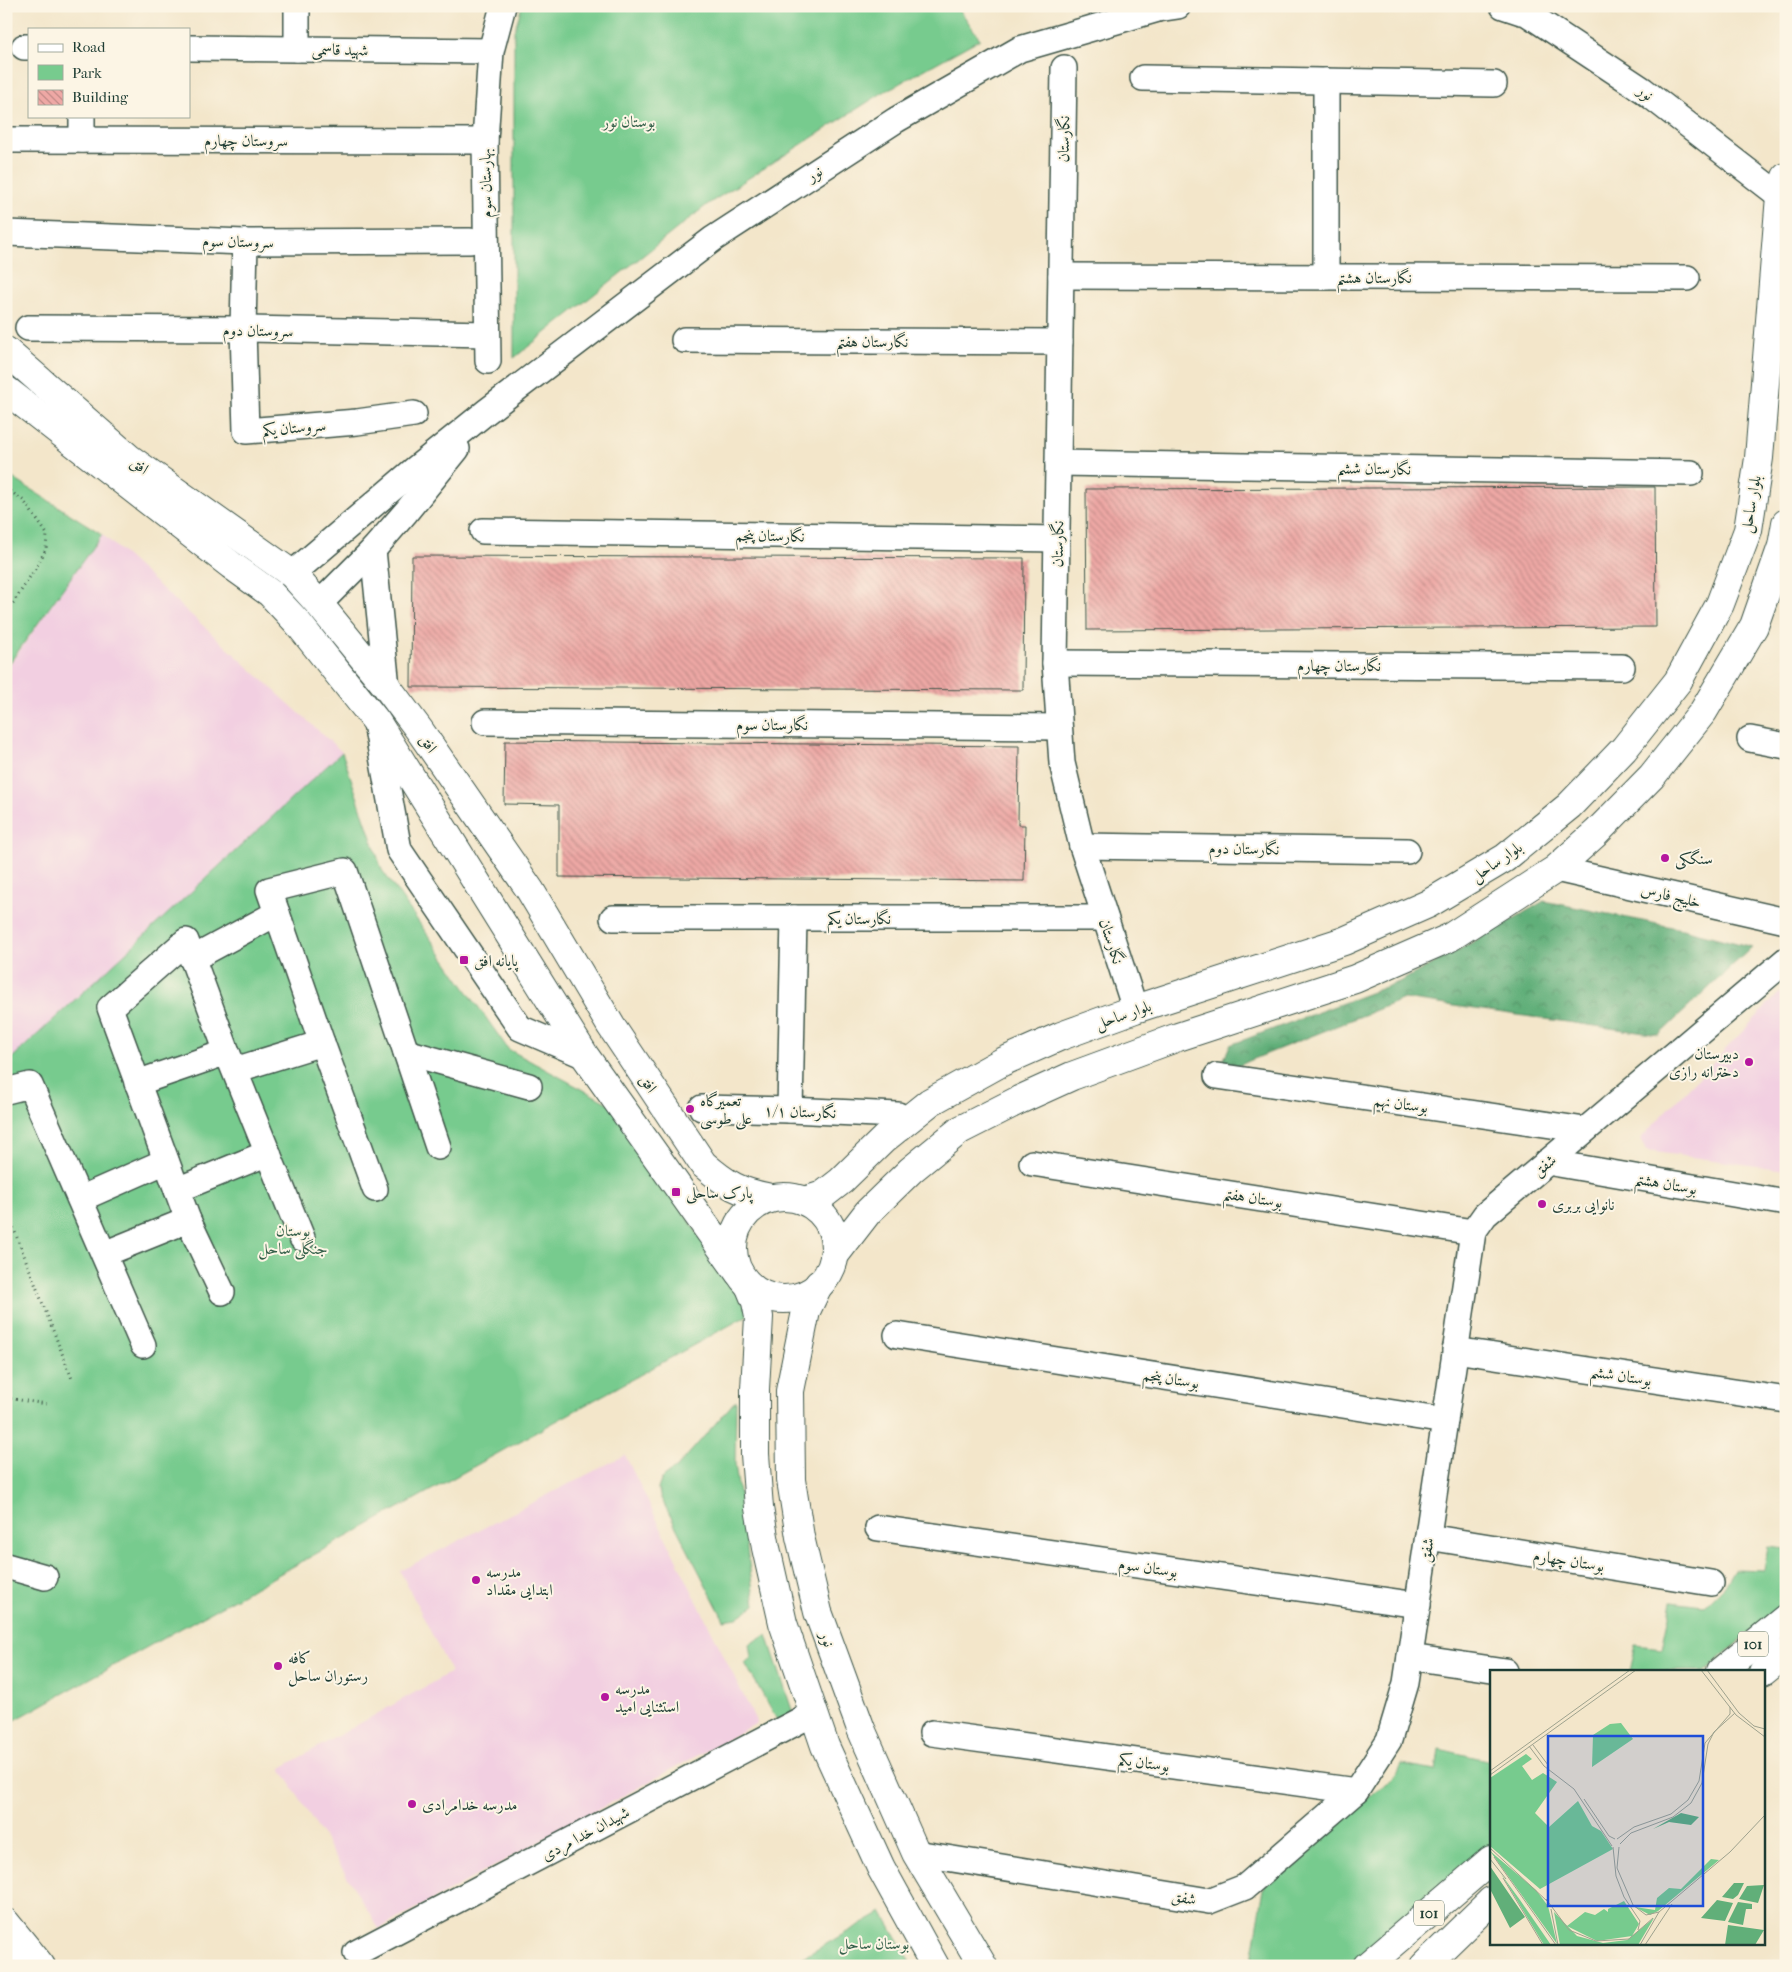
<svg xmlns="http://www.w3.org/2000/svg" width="1792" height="1972" font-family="'IM FELL French Canon',Amiri,serif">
<defs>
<pattern id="forest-crowns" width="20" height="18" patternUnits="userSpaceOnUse" patternTransform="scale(1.25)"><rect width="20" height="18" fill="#61af79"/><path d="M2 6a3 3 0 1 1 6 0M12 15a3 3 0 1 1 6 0" fill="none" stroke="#4f9064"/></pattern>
<pattern id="building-back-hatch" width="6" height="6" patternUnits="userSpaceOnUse" patternTransform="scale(1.25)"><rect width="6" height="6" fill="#eea8a5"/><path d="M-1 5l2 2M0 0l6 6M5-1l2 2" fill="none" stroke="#c08a87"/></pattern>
</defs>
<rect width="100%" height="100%" fill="#fcf5e5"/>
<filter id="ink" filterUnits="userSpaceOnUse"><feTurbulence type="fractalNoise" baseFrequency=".02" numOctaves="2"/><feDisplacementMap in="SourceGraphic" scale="10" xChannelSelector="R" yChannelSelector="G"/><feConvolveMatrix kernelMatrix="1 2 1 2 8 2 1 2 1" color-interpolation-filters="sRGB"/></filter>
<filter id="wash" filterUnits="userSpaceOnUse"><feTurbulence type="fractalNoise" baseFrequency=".0096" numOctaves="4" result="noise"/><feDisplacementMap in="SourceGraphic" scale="20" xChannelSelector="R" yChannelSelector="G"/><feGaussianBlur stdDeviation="1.12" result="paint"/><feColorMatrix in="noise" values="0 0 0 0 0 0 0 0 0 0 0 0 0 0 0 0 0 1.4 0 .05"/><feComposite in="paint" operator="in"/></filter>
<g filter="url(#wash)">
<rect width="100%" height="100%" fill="#f3e6ca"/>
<g fill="#f2cfe1">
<polygon points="102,534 342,752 11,1060 6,1055 6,670"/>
<polygon points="1786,986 1786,1170 1647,1151 1640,1139"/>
<polygon points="625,1455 757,1723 379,1929 281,1768 451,1672 400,1571"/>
</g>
<polygon fill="url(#forest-crowns)" stroke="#407656" points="1544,901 1687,930 1752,947 1659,1035 1404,999 1249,1061 1217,1076 1230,1045 1399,982 1484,936"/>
<g fill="#77cb8e" stroke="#4b8461">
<polygon points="522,6 957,6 980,39 882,93 708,204 514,358 514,31"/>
<polygon points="6,474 102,534 6,668"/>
<polygon points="342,752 382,870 508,1049 615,1107 750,1314 6,1725 6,1055 11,1059"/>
<polygon points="736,1400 735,1464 755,1605 737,1618 724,1620 661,1498 658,1489 662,1478 679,1465"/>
<polygon points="1768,1547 1786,1549 1786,1602 1704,1671 1630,1671 1636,1645 1662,1648 1672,1602 1704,1606 1724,1586 1734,1569 1764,1570"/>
<polygon points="767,1635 793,1713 777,1720 745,1663 751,1658 749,1644"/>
<polygon points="1439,1749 1491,1761 1491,1848 1351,1966 1251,1966 1265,1883 1396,1775 1401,1765 1436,1771"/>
<polygon points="882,1912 913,1966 788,1966"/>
</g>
<g id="blocks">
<g fill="url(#building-back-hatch)">
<polygon points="1655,487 1656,627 1087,630 1086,489"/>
<polygon points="412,556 1024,558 1023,690 411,687"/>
<polygon points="505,741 1019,746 1018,825 1025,825 1024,881 559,877 559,805 504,804"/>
</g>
</g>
</g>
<g filter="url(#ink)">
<use href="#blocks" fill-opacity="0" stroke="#3f564a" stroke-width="1"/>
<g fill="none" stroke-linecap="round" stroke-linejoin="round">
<defs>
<g id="minor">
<polyline points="297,6 297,49"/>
<polyline points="1503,6 1521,12 1522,10 1643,90 1780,196"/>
<polyline points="24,47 29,47"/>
<polyline points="189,48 491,51"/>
<polyline points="1064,68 1055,663 1062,763 1082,846 1135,1009"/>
<polyline points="1143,78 1494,84"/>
<polyline points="82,116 82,140"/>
<polyline points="6,140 485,141"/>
<polyline points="6,233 245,242 470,241"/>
<polyline points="245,242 243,329 246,431 357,422 414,414"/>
<polyline points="1061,276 1687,278"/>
<polyline points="1326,277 1326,81"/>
<polyline points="28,328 243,329 487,334"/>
<polyline points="684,340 1060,342"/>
<polyline points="488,361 485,141 491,51 503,6"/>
<polyline points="1058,463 1691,473"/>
<polyline points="483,531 1057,539"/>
<polyline points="373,550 387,687"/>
<polyline points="292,574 414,470 486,412 713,239 896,120 1020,49 1158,9 1178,6"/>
<polyline points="319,604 373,550 406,512 457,449"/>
<polyline points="1055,663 1622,667"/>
<polyline points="485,722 1059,727"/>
<polyline points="376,723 399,850 520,1028 585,1056"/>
<polyline points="1750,739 1786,746"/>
<polyline points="1082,846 1407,851"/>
<polyline points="1556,869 1786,921"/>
<polyline points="613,918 1105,918"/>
<polyline points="192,959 277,913"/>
<polyline points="406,1052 529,1086"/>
<polyline points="235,1070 322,1043"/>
<polyline points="1217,1076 1585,1130"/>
<polyline points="137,1083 227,1052"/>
<polyline points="6,1091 30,1085 143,1345"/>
<polyline points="702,1108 790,1110 898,1115"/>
<polyline points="790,1110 794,918"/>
<polyline points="1547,1162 1786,1203"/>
<polyline points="1032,1163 1473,1232"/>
<polyline points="375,1189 322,1043 269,890 345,871 438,1147"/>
<polyline points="177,1190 268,1153"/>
<polyline points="80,1199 166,1161"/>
<polyline points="104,1254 188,1220"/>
<polyline points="222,1292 188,1220 110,1008 186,941 227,1052 302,1238"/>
<polyline points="897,1335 1445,1421"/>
<polyline points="1455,1350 1786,1400"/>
<polyline points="878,1528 1418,1605"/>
<polyline points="1428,1537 1711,1583"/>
<polyline points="6,1566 45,1577"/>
<polyline points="1410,1657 1505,1671"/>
<polyline points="932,1733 1356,1791"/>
<polyline points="916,1853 1209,1901 1245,1887 1356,1791 1389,1740 1406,1683 1473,1232 1485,1215 1786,960"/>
<polyline points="356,1953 814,1713"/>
</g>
<g id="major">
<path d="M6 351 130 459 292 574 319 604 387 687 420 731 530 890 611 1026 703 1164C727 1185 739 1192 771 1198"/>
<polyline points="6,390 231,565 270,593 297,622 376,721 585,1056 739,1273"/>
<circle cx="784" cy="1248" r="51"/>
<polyline points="804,1201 823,1195 841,1181 884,1139 930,1102 1002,1062 1061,1036 1135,1009 1344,941 1428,904 1505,858 1569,806 1624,749 1678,681 1720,604 1748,530 1759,458 1780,196 1786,177"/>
<polyline points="834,1256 868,1212 911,1170 960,1130 1019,1100 1072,1076 1178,1037 1355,979 1449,938 1556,869 1596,833 1652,776 1703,712 1754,626 1782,546 1786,523"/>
<polyline points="819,1284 806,1311 790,1391 791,1480 800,1537 818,1612 861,1729 916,1853 983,1966"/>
<polyline points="749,1285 756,1302 759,1317 755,1389 755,1454 759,1508 766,1548 783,1623 825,1746 881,1868 935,1966"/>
</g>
<g id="highway">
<polyline points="1721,1671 1786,1618"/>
<polyline points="1763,1672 1786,1653"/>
<polyline points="6,1923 41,1966"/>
<polyline points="6,1948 15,1966"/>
<polyline points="1367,1966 1491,1860"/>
<polyline points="1424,1966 1491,1901"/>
</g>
</defs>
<use href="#minor" stroke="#3f564a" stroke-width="28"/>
<use href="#major" stroke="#3f564a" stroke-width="30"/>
<use href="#highway" stroke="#3f564a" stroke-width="30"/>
<g stroke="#3f564a" stroke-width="3" stroke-dasharray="1 4" stroke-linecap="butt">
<polyline points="6,488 24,501 47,534 46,549 37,566 6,614"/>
<polyline points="6,1209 72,1379"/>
<polyline points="6,1398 47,1404"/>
</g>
<use href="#minor" stroke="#fff" stroke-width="25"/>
<use href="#major" stroke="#fff" stroke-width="28"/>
<use href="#highway" stroke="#fff" stroke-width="28"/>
</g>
</g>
<g fill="#b5179e" stroke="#fcf5e5" stroke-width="2">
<circle cx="1665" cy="858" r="5"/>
<rect x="459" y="955" width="10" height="10" rx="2.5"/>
<circle cx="1749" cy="1062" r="5"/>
<circle cx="690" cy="1109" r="5"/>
<rect x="671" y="1187" width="10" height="10" rx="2.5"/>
<circle cx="1542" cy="1204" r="5"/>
<circle cx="476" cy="1580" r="5"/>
<circle cx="278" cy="1666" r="5"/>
<circle cx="605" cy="1697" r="5"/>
<circle cx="412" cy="1804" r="5"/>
</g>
<g text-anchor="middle" stroke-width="4" stroke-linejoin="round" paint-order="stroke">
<g fill="#fcf5e5" stroke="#617469" stroke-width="1">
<rect x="1738" y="1631.5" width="30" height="25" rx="4"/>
<rect x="1414" y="1900.5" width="30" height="25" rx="4"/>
</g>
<g font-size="15" font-weight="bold" fill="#1f3d34">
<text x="1753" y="1649">101</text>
<text x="1429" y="1918">101</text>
</g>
<g font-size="16" fill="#1f3d34" stroke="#fcf5e5">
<text transform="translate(340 49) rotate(1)" y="6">شهید قاسمی</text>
<text transform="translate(1646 92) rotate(36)" y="6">نور</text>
<text transform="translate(1063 139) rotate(-89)" y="6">نگارستان</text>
<text x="246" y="146">سروستان چهارم</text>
<text transform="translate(814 173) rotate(-33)" y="6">نور</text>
<text transform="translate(485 183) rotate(-91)" y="6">بهارستان سوم</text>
<text transform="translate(238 241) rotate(1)" y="6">سروستان سوم</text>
<text x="1374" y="283">نگارستان هشتم</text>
<text transform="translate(258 330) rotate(1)" y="6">سروستان دوم</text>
<text x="872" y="347">نگارستان هفتم</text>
<text transform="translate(294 427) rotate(-5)" y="6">سروستان یکم</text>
<text transform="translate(140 465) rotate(36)" y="6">افق</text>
<text transform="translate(1374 468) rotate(1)" y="6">نگارستان ششم</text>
<text transform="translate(1750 504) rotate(-80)" y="6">بلوار ساحل</text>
<text transform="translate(770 535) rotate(1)" y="6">نگارستان پنجم</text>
<text transform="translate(1057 544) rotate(-89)" y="6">نگارستان</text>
<text x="1339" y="671">نگارستان چهارم</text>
<text x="772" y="730">نگارستان سوم</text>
<text transform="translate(429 743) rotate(55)" y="6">افق</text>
<text transform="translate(1244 848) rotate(1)" y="6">نگارستان دوم</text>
<text transform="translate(1496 861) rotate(-34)" y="6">بلوار ساحل</text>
<text transform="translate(1671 895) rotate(13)" y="6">خلیج فارس</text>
<text x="859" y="924">نگارستان یکم</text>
<text transform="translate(1112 941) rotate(72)" y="6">نگارستان</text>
<text transform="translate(1123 1014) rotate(-19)" y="6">بلوار ساحل</text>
<text transform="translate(649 1083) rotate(56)" y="6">افق</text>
<text transform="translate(1401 1103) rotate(8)" y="6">بوستان نهم</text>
<text transform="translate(800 1111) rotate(2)" y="6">نگارستان ۱/۱</text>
<text transform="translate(1544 1165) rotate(-40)" y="6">شفق</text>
<text transform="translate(1666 1183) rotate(10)" y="6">بوستان هشتم</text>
<text transform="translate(1253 1197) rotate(9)" y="6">بوستان هفتم</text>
<text transform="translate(1621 1375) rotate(9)" y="6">بوستان ششم</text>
<text transform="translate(1171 1378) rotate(9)" y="6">بوستان پنجم</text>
<text transform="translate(1426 1550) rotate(-82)" y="6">شفق</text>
<text transform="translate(1569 1560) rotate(9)" y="6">بوستان چهارم</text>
<text transform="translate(1148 1567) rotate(8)" y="6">بوستان سوم</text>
<text transform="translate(828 1639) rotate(70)" y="6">نور</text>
<text transform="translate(1144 1762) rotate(8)" y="6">بوستان یکم</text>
<text transform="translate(585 1833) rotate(-28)" y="6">شهیدان خدا مردی</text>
<text transform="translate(1184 1897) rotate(9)" y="6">شفق</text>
</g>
<g font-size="16" fill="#35604a" stroke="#fcf5e5">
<text x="629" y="127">بوستان نور</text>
<text x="293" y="1236">بوستان<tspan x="293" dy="18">جنگلی ساحل</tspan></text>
<text x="874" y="1949">بوستان ساحل</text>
</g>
<g font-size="16" fill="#1f3d34" stroke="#fcf5e5" text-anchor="start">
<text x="1675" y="864">سنگکی</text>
<text x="474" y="966">پایانه افق</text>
<text x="1739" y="1059" text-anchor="end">دبیرستان<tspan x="1739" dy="18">دخترانه رازی</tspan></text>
<text x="700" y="1106">تعمیرگاه<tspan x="700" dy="18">علی طوسی</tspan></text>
<text x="686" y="1198">پارک ساحلی</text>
<text x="1552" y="1210">نانوایی بربری</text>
<text x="486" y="1577">مدرسه<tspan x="486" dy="18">ابتدایی مقداد</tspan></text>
<text x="288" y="1663">کافه<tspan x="288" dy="18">رستوران ساحل</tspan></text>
<text x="615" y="1694">مدرسه<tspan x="615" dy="18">استثنایی امید</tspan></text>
<text x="422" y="1810">مدرسه خدامرادی</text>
</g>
</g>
<g transform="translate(1490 1670)">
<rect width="275" height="275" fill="#f3e6ca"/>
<path d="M11 204 30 230 61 275H54Z" fill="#77cb8e"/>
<path d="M191 143 209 147 201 155 179 152 163 159ZM0 196 35 247 20 258 0 219ZM244 213H254L248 225 243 229 232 227ZM274 215 268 233 249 229 257 216ZM227 230 243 233 235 251 211 248ZM248 232 262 234V239H256L253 255 238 252ZM238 255 274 260 265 275H235Z" fill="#61af79"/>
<path d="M131 53 143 69 102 97 103 65 120 54ZM36 84 42 89 32 96 42 110 53 103 67 112 45 143 59 157 88 131 102 156 111 161 123 179 50 219 0 176V108ZM0 181 46 220 58 236 67 274ZM221 189 229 190 168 241 160 245 145 237 165 240 167 228 179 218 191 219ZM134 231 149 254 142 266 107 271 77 256 95 242 105 245 114 239 118 242V239ZM64 242 87 266 113 273 137 270 164 248 148 275H70Z" fill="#77cb8e"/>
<path fill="none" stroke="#9ea28e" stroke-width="1" d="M211 0 246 45 275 67M217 0 249 43 264 56 275 59M43 75 58 95M39 76 54 96 84 119 122 176M0 101 140 0M0 105 146 0M94 129 119 166 125 169M127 169 144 157 181 144 198 130 209 111 215 73 240 44V37M130 174 141 163 183 147 201 133 212 113 218 74 224 62 245 43M123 177 126 206 134 227 150 251 148 260M129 177 127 198 143 235 156 245 169 242M0 178 57 231M4 187 66 275M0 189 16 209M13 208 53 275M56 229 79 260 106 271 139 269 163 248M61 239 68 275M150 275 169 242 240 182 275 145M155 275 182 234"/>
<path fill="#1d4ed8" fill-opacity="0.15" stroke="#1d4ed8" stroke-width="2.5" d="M58 66H213V236H58Z"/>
<rect width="275" height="275" fill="none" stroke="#1f3d34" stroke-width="2.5"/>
</g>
<rect width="1792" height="1972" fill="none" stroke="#fcf5e5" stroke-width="25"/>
<rect x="28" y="28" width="162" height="90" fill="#fcf5e5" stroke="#a4ab9e"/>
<rect x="38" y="44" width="25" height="8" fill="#ffffff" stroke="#a4ab9e"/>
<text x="72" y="52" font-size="15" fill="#1f3d34">Road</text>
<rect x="38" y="65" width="25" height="15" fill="#77cb8e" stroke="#a4ab9e"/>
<text x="72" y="78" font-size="15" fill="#1f3d34">Park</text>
<rect x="38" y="90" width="25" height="15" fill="url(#building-back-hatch)" stroke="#a4ab9e"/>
<text x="72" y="102" font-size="15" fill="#1f3d34">Building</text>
</svg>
